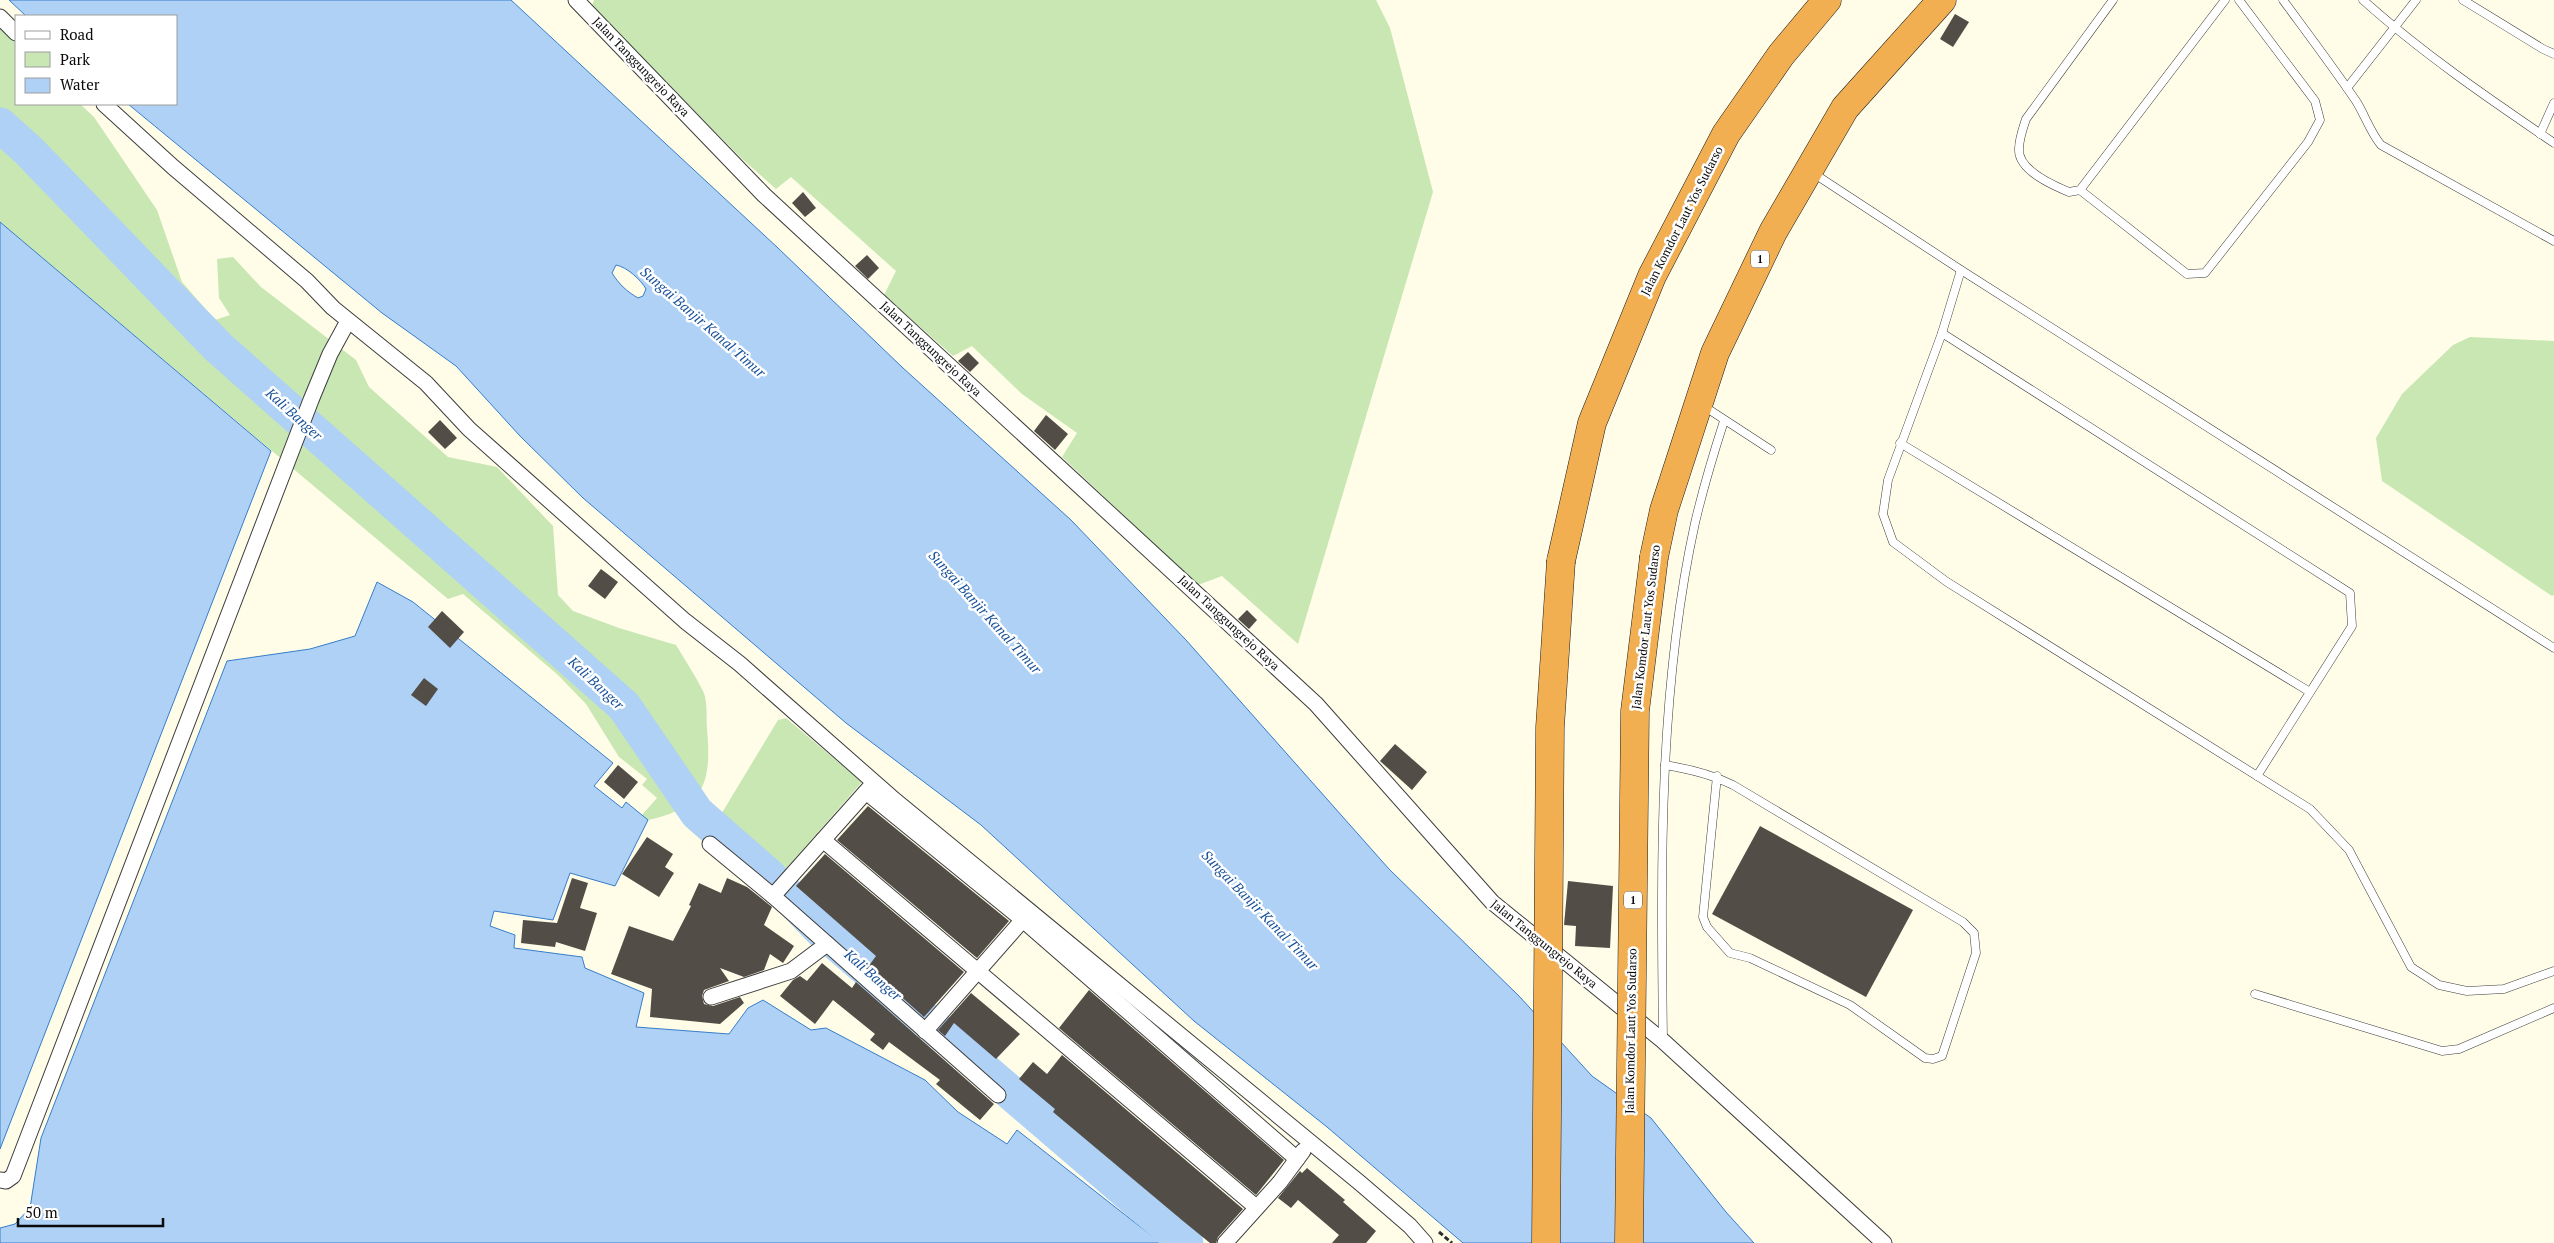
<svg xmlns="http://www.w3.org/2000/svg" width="2554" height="1243" font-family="'PT Serif',serif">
<rect width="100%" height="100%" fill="#fffde8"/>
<g fill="#c8e7b3">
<polygon points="594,0 1376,0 1390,28 1433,192 1298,644 1222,576 1198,585 1062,457 1077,433 1022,394 972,346 953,356 884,295 896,271 791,177 776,189 741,158 592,6"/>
<path d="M0 26 16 41V104H80L94 117 157 210 182 282 215 320 230 315 219 298 217 259 233 257 261 287 356 360 369 387 448 457 497 467 553 526 558 595 573 611 619 628 676 645C685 660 695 675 703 691 708 701 706 718 707 729 712 783 704 808 648 820L642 815 657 798 642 785 647 779 619 757 586 704 558 675 463 594 448 599 0 222Z"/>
<polygon points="2470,337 2554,341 2554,595 2552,596 2382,481 2376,438 2402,394 2453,345"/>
<polygon points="786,718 862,782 776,880 714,826 778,720"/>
</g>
<g fill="#aed1f5" stroke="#367dca" fill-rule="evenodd">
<path d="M9 0H511L778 248 903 368 1071 520 1186 640 1389 869 1519 996 1592 1076 1651 1118 1726 1212 1754 1243H1463L1327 1127 1194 1021 981 825 846 723 583 498 520 436 456 366 382 313 128 104H176V16H26ZM616 265C627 267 641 280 646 289L643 296 638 298C626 291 619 284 612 273Z"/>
<polygon points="0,222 271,451 0,1149"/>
<polygon points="377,582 413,602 613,763 594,786 622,808 626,802 648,820 615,886 570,873 553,920 494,911 490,926 515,935 514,948 582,957 585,968 644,993 636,1027 729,1034 748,1008 763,1000 811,1030 826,1028 925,1080 958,1112 1007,1144 1017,1130 1161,1243 0,1243 0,1228 15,1224 30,1208 41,1138 227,661 310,649 355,636"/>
</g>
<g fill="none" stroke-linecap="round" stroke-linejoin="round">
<polyline stroke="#aed1f5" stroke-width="35" points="0,125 29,151 218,347 624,706 697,813 768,875 822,931 1186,1243"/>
</g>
<g fill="#534d47">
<polygon points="1955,14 1969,22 1953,47 1940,39"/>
<polygon points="803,192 816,208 805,217 792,203"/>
<polygon points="867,255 879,268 868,279 855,266"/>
<polygon points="968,352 979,363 970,372 958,361"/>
<polygon points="1046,415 1068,434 1055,450 1034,431"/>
<polygon points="440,420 457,438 445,449 428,432"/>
<polygon points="601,569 618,582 605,599 588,586"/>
<polygon points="1247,610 1257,620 1249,629 1238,619"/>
<polygon points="442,611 464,632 450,648 428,627"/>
<polygon points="424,678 438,689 426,706 411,695"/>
<polygon points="1395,744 1427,772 1412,790 1380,761"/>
<polygon points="618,765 638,782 624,799 604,782"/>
<polygon points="868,806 1009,921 977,958 837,840"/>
<polygon points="1760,826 1913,910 1866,997 1712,914"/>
<polygon points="647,837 673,854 665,867 674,873 659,897 622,874"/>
<polygon points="825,854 964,972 924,1017 868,967 876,956 796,886"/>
<polygon points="572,878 588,883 580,908 597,913 585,951 556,942 555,947 521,943 523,920 557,923"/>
<polygon points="727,878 747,887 772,907 764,925 794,946 783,963 770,954 764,970 744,977 720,968 729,981 704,990 702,996 704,1004 713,1006 740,997 744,1003 720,1024 650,1017 652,989 611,974 629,926 673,941 691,906 689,905 699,883 721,893"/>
<polygon points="1568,881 1613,886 1610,948 1575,946 1576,926 1564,925"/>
<polygon points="822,963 852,988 856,982 994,1104 980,1120 936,1084 940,1080 889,1042 883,1050 870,1040 875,1034 833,1000 815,1024 780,996 793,980 800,976 807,981"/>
<polygon points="1089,990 1284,1160 1256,1195 1059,1028"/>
<polygon points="971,993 1020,1034 996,1059 954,1023 945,1036 938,1030"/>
<polygon points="1062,1055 1243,1209 1218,1237 1216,1243 1210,1243 1183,1221 1053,1112 1055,1109 1019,1079 1033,1062 1047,1074"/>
<polygon points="1307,1168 1345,1200 1343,1202 1376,1231 1366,1243 1332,1243 1339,1235 1298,1200 1291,1208 1278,1198 1300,1171 1302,1173"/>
</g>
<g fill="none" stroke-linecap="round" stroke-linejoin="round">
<defs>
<g id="lane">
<path d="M2113 0 2026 119C2023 128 2019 139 2019 149 2018 170 2052 185 2069 192L2080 190 2225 0"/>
<path d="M2283 0C2308 34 2333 67 2356 101 2365 115 2370 132 2381 145L2554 241"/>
<path d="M2363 0C2422 53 2488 98 2554 143"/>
<polyline points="2463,0 2543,49 2554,54"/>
<polyline points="2347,88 2416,0"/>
<polyline points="2540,134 2554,103"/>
<polyline points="1813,173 1961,270 2554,648"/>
<polyline points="2080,190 2187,274 2205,273 2308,142 2320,120 2315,101 2239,0"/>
<polyline points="1961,270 1942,333 1888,480 1883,514 1893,542 1947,582 2310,809 2349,850 2411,967 2439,985 2467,991 2504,989 2554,971"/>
<polyline points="1942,333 2350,593 2352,626 2257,776"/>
<polyline points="1702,405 1771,450"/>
<polyline points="1900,443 2310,692"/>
<path d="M1665 765C1690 769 1711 774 1733 785L1963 922 1974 933 1976 953 1942 1056 1933 1059 1925 1058 1850 1005 1750 958 1730 953 1707 927 1703 917 1717 776"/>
<polyline points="2255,994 2442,1051 2459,1049 2554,1008"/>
<path d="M1663 1041C1661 869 1658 692 1695 523 1703 489 1713 455 1724 421"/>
</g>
<g id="street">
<polyline points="576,0 764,195 1316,704 1492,902 1663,1041 1884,1243"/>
<polyline points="0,17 16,33"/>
<polyline points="104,104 173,167 307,281 333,308 426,383 469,429 685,621 740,664 891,797 1360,1183 1410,1226 1425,1243"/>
<polyline points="866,792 1023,920 1297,1159"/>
<polyline points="823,840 1256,1207"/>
<polyline points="710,844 773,896 998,1095"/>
<polyline points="773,896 872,785"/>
<polyline points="711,997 791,971 827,944"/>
<polyline points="925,1031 1028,914"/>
<polyline points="0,1180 6,1181 13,1176 311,400 330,354 348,321"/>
<polyline points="1225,1243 1280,1182 1303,1151"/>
</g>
<g id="highway">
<polyline points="1654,557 1664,510 1715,353 1773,232 1845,108 1942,0"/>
<polyline points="1561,561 1592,423 1652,276 1726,134 1781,55 1827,0"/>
</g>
</defs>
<use href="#lane" stroke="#3d3d3d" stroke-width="9"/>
<use href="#street" stroke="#3d3d3d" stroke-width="17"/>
<use href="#highway" stroke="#1b1b1b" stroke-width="29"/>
<polyline stroke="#2c2c2c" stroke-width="3" stroke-dasharray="5 2.5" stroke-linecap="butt" points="1439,1232 1452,1243"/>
<use href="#lane" stroke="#fff" stroke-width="8"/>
<use href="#street" stroke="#fff" stroke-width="15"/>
<use href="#highway" stroke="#f2af52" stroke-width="28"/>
<defs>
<g id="highway-bridge">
<polyline points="1546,1243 1550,727 1561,561"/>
<polyline points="1629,1243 1635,711 1654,557"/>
</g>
</defs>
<use href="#highway-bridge" stroke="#1b1b1b" stroke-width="29" stroke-linecap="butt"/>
<use href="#highway-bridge" stroke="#f2af52" stroke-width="28"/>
</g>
<g text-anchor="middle" stroke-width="5" stroke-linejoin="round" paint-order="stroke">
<g fill="#fff" stroke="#545454" stroke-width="1">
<rect x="1751" y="250.5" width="18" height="17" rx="4"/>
<rect x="1624" y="891.5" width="18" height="17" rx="4"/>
</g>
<g font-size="11" font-weight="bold" fill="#0a0a0a">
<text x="1760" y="263">1</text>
<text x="1633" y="904">1</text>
</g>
<g font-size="12" fill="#0a0a0a" stroke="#fff">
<text transform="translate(641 67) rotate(46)" y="4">Jalan Tanggungrejo Raya</text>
<text transform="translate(1682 221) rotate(-63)" y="4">Jalan Komdor Laut Yos Sudarso</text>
<text transform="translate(931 349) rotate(43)" y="4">Jalan Tanggungrejo Raya</text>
<text transform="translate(1229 623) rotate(43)" y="4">Jalan Tanggungrejo Raya</text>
<text transform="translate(1646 627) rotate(-83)" y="4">Jalan Komdor Laut Yos Sudarso</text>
<text transform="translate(1544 944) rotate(39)" y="4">Jalan Tanggungrejo Raya</text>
<text transform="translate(1631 1031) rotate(-89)" y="4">Jalan Komdor Laut Yos Sudarso</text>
</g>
<g font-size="14" font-style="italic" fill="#175098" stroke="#fff">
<text transform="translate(703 322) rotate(41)" y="5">Sungai Banjir Kanal Timur</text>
<text transform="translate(294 414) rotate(42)" y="5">Kali Banger</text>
<text transform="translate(985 612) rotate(48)" y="5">Sungai Banjir Kanal Timur</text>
<text transform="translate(596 683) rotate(43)" y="5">Kali Banger</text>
<text transform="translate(1260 910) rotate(46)" y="5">Sungai Banjir Kanal Timur</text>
<text transform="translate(873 975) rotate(41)" y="5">Kali Banger</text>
</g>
</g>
<rect x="15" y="15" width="162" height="90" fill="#ffffff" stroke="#9d9d9d"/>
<rect x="25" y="31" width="25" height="8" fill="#ffffff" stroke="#9d9d9d"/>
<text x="60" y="40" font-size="15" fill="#0a0a0a">Road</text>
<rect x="25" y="52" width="25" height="15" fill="#c8e7b3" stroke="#9d9d9d"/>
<text x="60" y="65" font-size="15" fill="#0a0a0a">Park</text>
<rect x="25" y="78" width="25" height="15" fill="#aed1f5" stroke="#9d9d9d"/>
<text x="60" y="90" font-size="15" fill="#0a0a0a">Water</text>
<path d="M18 1218v8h145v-8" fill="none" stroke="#0a0a0a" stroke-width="2.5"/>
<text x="25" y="1218" font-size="15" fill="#0a0a0a" stroke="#ffffff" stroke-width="4" paint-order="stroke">50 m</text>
</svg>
